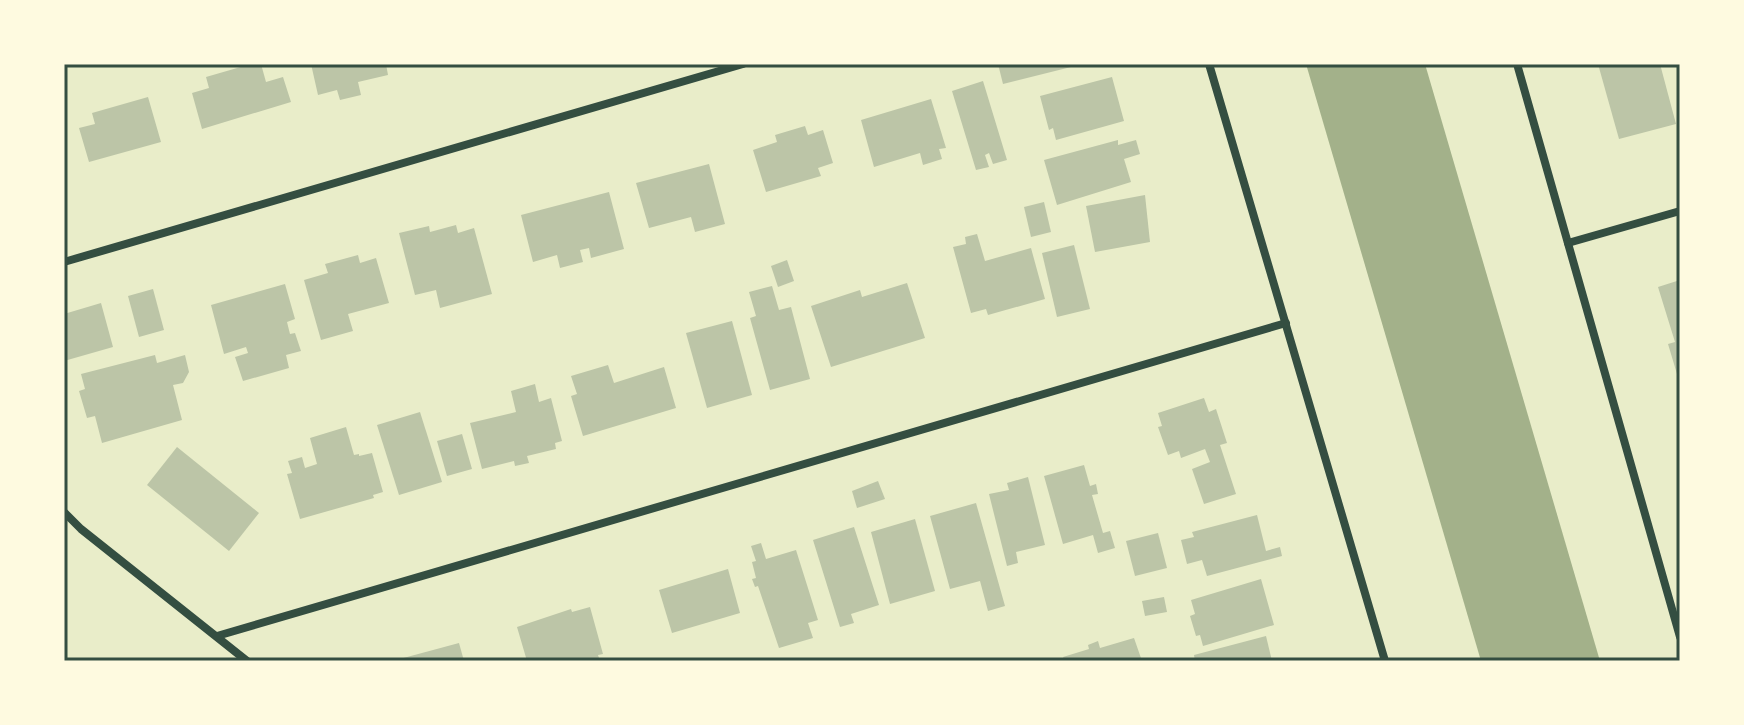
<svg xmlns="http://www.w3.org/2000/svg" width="1744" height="725" font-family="'Alegreya Sans',sans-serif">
<rect width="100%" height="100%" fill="#e9edc9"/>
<polygon fill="#a3b18a" points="1306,64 1425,64 1600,661 1481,661"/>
<g fill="#bcc5a7">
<polygon points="251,64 261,64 266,82 283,77 291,102 202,129 192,93 209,88 206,77"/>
<polygon points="311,64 386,64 388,75 358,82 361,95 340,100 337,90 318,95"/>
<polygon points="998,64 1079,64 1079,65 1003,84"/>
<polygon points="1598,64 1660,64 1676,124 1619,139"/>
<polygon points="1112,77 1124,121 1056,140 1053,128 1049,130 1040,96"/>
<polygon points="983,81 1007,160 993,164 989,153 985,155 989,167 976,170 952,91"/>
<polygon points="148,97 161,142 89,162 79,128 95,124 92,113"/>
<polygon points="931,99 946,148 939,149 942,159 923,165 920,153 874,167 861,120"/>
<polygon points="805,126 808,135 823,130 833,163 818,168 821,176 766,192 753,150 777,142 775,135"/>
<polygon points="1118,140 1118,145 1136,140 1140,154 1124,159 1131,182 1057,205 1044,160"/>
<polygon points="709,164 725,224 695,232 691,217 649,228 636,183"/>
<polygon points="609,192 624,249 591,258 589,248 580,250 583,262 560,268 557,255 533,262 521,215"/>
<polygon points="1145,195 1150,242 1095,252 1086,206"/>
<polygon points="1044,202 1051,232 1031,237 1024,207"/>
<polygon points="456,225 458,233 474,228 492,294 440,308 436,290 415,295 399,233 429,226 430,232"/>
<polygon points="977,234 985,261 1031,248 1045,299 988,315 986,309 971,313 953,247 966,244 965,237"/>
<polygon points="1074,245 1090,309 1057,317 1042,253"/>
<polygon points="358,255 360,263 376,258 389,303 348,314 353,331 321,340 304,280 328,273 325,264"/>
<polygon points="787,260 794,281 778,287 771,266"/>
<polygon points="1680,280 1680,373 1677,374 1668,344 1675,342 1658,287"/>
<polygon points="907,283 925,338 831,367 811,306 860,290 862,297"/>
<polygon points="285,284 295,319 287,322 290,334 295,333 301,351 286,355 289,368 243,381 235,357 248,353 246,347 224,354 211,305"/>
<polygon points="772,286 779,310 791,307 810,379 770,390 750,318 756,316 749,292"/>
<polygon points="153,289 164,330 139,337 128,296"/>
<polygon points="101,303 113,347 64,361 64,314"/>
<polygon points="732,321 752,395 707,408 686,333"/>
<polygon points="155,355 157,363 185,355 189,372 183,383 173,385 182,420 102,443 95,416 87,418 79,391 85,389 81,374"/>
<polygon points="608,365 614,383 664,367 676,408 583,436 571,396 577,394 571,376"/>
<polygon points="535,384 539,402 551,398 562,441 555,443 556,449 527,456 529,463 515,466 514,461 482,469 470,423 516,412 511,391"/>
<polygon points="1204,398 1209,412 1216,409 1227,443 1220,445 1236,494 1204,504 1192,469 1210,462 1205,449 1181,458 1179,451 1168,455 1158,427 1162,426 1158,413"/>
<polygon points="420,412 442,482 399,495 377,425"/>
<polygon points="346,427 354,455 359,454 359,456 372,453 383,492 373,495 374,498 300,519 287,474 292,473 288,461 302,457 305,468 317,464 310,438"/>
<polygon points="462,434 472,469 447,476 437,441"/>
<polygon points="177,447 259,513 229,551 147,485"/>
<polygon points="1084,465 1090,486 1096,484 1098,494 1092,495 1103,533 1110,531 1115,548 1098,553 1093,535 1063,544 1044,476"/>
<polygon points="1028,477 1045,545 1016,552 1018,563 1007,566 989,494 1009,490 1007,483"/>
<polygon points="878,481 885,499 857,508 852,491"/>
<polygon points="976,503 1005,606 988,611 980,581 950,589 930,516"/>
<polygon points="1257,515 1266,551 1280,547 1282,556 1207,576 1202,560 1187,564 1181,540 1194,537 1192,532"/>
<polygon points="915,519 935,591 890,604 871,532"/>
<polygon points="854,527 879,605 851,614 854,623 840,627 813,540"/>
<polygon points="1158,533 1167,568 1135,576 1126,541"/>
<polygon points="761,543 766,559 796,550 818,620 808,623 813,638 779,648 758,586 755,587 752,579 756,578 752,562 756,561 751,546"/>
<polygon points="728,569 740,613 672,633 659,590"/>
<polygon points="1261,579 1274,625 1203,646 1200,635 1196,636 1190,616 1195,614 1191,600"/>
<polygon points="1164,597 1167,612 1145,616 1142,601"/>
<polygon points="590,607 603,654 598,655 600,661 527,661 517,627 571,609 572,612"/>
<polygon points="1266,636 1272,661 1195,661 1194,655"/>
<polygon points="1134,638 1142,661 1065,661 1063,657 1089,649 1088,645 1098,641 1100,648"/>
<polygon points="459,643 464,661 396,661 396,660"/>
</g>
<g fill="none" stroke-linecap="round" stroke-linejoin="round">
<g stroke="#344e41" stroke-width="8">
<polyline points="1209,64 1385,661"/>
<polyline points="1517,64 1680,637"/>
<polyline points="1568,243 1680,211"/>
<polyline points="64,262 743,64"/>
<polyline points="64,512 81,529 247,661"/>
<polyline points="217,636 1286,323"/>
</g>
</g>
<rect width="1744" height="725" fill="none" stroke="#fefae0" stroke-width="132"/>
<rect x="66" y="66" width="1612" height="593" fill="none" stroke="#344e41" stroke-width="3"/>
</svg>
